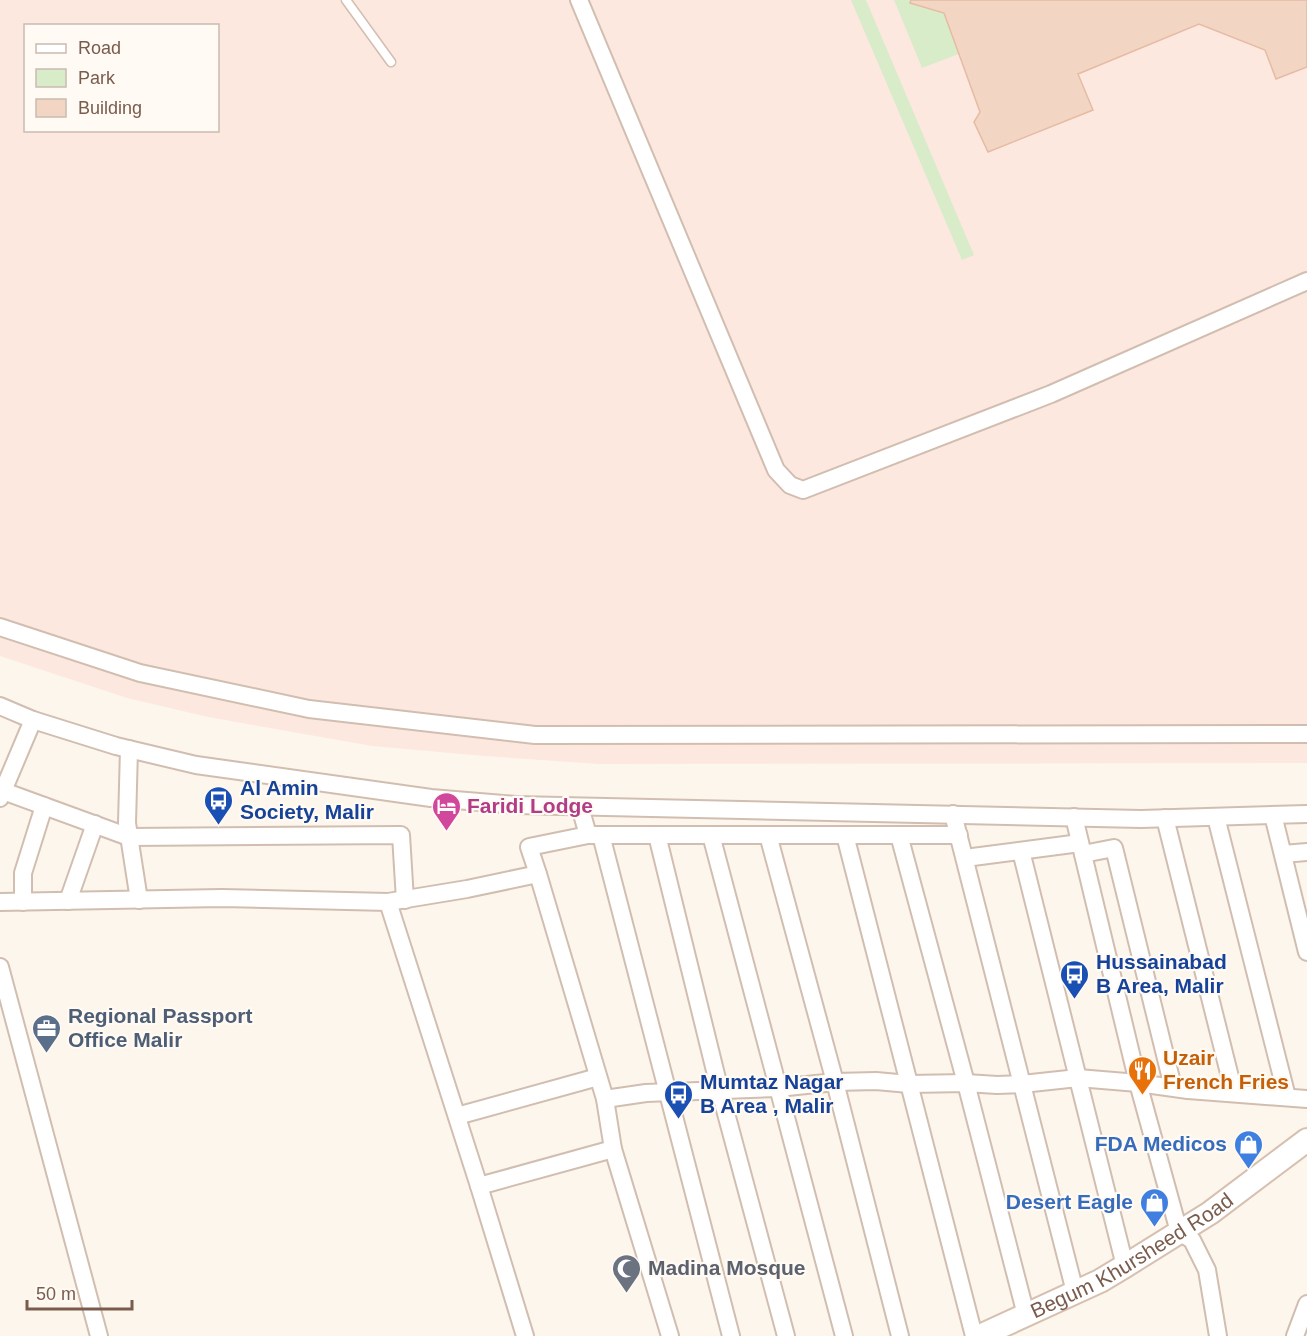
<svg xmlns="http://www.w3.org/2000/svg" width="1307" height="1336" font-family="Helvetica,sans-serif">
<rect width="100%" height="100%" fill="#fdf6ec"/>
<path fill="#fde8e0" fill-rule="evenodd" d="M0 0H1307V763L598 764 484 756 372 746 208 717 127 698 0 656ZM26 26H218V130H26Z"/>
<g fill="#d8ecc9">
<polygon points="851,0 866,0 974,255 962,260"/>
<polygon points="894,0 924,0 944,13 959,54 922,68"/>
</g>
<polygon fill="#f3d5c3" stroke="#e6bba3" stroke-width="1.5" points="911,0 1307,0 1307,67 1276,79 1265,50 1199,24 1078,74 1093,110 988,152 974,122 980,112 944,13 910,3"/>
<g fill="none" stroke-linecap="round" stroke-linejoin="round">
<defs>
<polyline id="lane" points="346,0 391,62"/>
<g id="street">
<polyline points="579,0 776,470 790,485 803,490 1051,394 1307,281"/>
<polyline points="0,627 140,673 309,709 535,735 1307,734"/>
<polyline points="0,706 33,720 116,746 196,765 431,798 516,805 1141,819 1307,814"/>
<polyline points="129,749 127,823 139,900"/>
<polyline points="3,791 129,837 401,835 405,900"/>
<polyline points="0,798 33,720"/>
<polyline points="580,807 588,835 529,847 538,874 605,1099 613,1149 670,1336"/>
<polyline points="953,814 1075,1292"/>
<polyline points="1273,815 1307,952"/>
<polyline points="1074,817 1138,1083 1179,1232 1192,1240 1207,1270 1218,1336"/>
<polyline points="1216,817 1287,1097"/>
<polyline points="1165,818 1234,1093"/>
<polyline points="591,835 959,835"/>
<polyline points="601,835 731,1336"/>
<polyline points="657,835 720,1091 786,1336"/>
<polyline points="711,835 844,1336"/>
<polyline points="768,835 835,1082 900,1336"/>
<polyline points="845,835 974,1336"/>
<polyline points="899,835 966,1083 1026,1315"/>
<polyline points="1021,851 1125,1266"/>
<polyline points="1083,854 1114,848 1173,1087"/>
<polyline points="1283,854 1307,852"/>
<polyline points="965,858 1080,843"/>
<polyline points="68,901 95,824"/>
<polyline points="0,902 222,898 388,902 467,889 538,874"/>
<polyline points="23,902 23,873 44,806"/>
<polyline points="388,902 479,1186 525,1336"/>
<polyline points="0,967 99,1336"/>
<polyline points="605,1099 646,1093 778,1088 835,1082 876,1081 909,1084 966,1083 997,1085 1022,1084 1078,1078 1138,1083 1188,1090 1307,1099"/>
<polyline points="457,1116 598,1077"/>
<polyline points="479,1186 613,1149"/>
<polyline points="1295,1336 1307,1304"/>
</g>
<g id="secondary">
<path id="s1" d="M980 1336 1100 1281 1125 1266 1210 1213 1307 1140"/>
</g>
</defs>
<use href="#lane" stroke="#d1beb0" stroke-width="11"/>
<use href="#street" stroke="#d1beb0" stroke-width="20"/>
<use href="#secondary" stroke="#d6c0b0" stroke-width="26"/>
<use href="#lane" stroke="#fff" stroke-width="8"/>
<use href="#street" stroke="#fff" stroke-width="16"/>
<use href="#secondary" stroke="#fff" stroke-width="22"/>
</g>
<defs>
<symbol id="bus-pin" viewBox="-11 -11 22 30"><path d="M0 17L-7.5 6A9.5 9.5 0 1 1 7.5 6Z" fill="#1a4fb4" stroke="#fffaf3"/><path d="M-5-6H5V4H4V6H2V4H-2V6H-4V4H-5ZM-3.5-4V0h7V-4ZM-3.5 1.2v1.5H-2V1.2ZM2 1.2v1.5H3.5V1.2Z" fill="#fff"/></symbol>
<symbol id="hotel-pin" viewBox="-11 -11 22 30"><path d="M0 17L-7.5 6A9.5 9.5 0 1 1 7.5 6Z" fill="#d1479c" stroke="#fffaf3"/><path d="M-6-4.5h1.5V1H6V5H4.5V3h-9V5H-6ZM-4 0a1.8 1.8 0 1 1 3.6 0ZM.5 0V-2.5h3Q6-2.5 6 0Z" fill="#fff"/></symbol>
<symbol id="office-pin" viewBox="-11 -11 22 30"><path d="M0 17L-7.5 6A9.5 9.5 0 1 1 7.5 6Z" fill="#5c6f8a" stroke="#fffaf3"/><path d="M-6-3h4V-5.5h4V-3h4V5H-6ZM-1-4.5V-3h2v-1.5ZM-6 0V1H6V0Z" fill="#fff"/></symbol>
<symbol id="restaurant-pin" viewBox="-11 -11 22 30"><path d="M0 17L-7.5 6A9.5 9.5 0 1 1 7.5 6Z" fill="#e8710a" stroke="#fffaf3"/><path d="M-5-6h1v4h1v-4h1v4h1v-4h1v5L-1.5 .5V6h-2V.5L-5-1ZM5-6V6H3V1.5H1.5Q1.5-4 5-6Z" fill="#fff"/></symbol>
<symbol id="shop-pin" viewBox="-11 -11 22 30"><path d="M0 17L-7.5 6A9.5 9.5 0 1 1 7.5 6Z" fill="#3f7fe0" stroke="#fffaf3"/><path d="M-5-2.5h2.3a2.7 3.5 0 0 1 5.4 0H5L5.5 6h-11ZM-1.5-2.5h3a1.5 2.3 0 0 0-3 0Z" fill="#fff"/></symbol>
<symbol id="mosque-pin" viewBox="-11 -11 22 30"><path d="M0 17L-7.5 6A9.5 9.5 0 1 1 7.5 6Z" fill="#6b7280" stroke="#fffaf3"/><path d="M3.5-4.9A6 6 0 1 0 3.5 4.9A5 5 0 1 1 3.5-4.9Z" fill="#fff"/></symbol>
</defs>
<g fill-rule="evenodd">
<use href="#bus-pin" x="202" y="784" width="33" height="45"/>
<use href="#hotel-pin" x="430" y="790" width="33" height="45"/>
<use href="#bus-pin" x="1058" y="958" width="33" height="45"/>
<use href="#office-pin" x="30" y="1012" width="33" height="45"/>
<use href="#restaurant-pin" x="1126" y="1054" width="33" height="45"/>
<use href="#bus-pin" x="662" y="1078" width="33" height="45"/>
<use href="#shop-pin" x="1232" y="1128" width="33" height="45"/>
<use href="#shop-pin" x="1138" y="1186" width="33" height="45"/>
<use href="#mosque-pin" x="610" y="1252" width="33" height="45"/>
</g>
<g text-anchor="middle" stroke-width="4.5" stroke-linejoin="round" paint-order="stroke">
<g font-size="21" font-weight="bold" fill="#164399" stroke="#fffaf3" text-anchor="start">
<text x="240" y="795">Al Amin<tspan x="240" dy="24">Society, Malir</tspan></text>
<text x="1096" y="969">Hussainabad<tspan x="1096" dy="24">B Area, Malir</tspan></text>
<text x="700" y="1089">Mumtaz Nagar<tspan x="700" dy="24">B Area , Malir</tspan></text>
</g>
<g font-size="21" font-weight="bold" fill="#b23c85" stroke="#fffaf3" text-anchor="start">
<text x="467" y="813">Faridi Lodge</text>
</g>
<g font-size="21" font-weight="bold" fill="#4e5e75" stroke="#fffaf3" text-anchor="start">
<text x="68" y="1023">Regional Passport<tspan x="68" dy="24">Office Malir</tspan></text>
</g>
<g font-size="21" font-weight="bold" fill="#c56008" stroke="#fffaf3" text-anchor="start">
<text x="1163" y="1065">Uzair<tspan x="1163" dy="24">French Fries</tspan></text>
</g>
<g font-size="21" font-weight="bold" fill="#366cbe" stroke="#fffaf3" text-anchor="end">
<text x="1227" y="1151">FDA Medicos</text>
<text x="1133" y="1209">Desert Eagle</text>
</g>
<g font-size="21" fill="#7a5c4d" stroke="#fffaf3">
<text dy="7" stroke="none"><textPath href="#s1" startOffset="172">Begum Khursheed Road</textPath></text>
</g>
<g font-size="21" font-weight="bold" fill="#5b616d" stroke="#fffaf3" text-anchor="start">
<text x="648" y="1275">Madina Mosque</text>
</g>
</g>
<rect x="24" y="24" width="195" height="108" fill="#fffaf3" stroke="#cabbb1" stroke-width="1.5"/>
<rect x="36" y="44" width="30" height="9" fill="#ffffff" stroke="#cabbb1" stroke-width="1.5"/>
<text x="78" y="54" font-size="18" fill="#7a5c4d">Road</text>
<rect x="36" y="69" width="30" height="18" fill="#d8ecc9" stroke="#cabbb1" stroke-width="1.5"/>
<text x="78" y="84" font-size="18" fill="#7a5c4d">Park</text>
<rect x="36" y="99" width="30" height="18" fill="#f3d5c3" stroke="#cabbb1" stroke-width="1.5"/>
<text x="78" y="114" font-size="18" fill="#7a5c4d">Building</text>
<path d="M27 1300v9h105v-9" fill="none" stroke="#7a5c4d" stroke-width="3"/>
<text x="36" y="1300" font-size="18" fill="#7a5c4d" stroke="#fffaf3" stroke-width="4.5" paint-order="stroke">50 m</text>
</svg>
